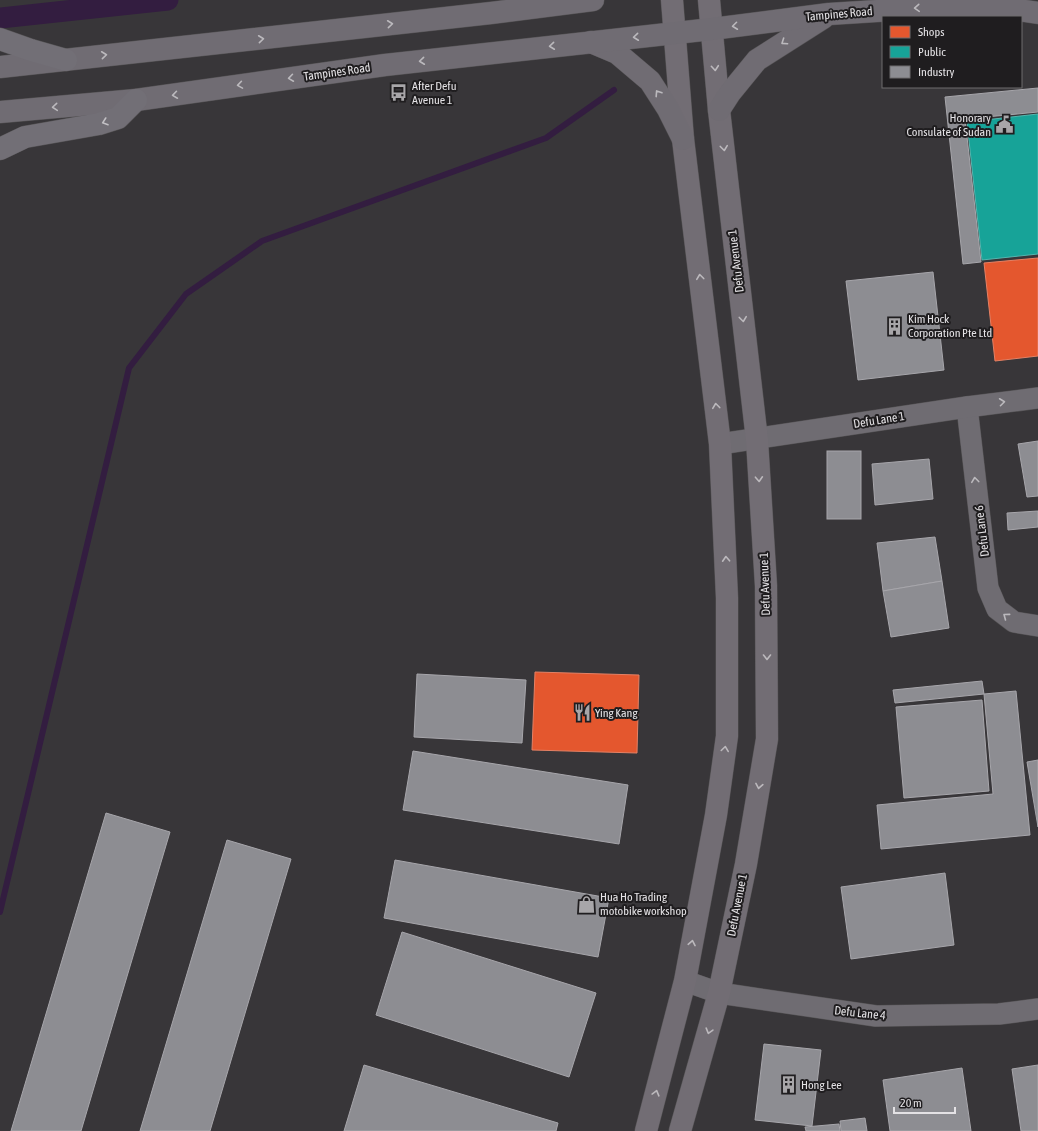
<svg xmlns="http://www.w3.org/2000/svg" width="1038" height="1131" font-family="'Asap Condensed',sans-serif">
<rect width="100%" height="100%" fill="#383639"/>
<g fill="#e4572e" stroke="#e48165">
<polygon points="1038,258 1038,356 995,361 984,263"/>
<polygon points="535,672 639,675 637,753 532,750"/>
</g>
<polygon fill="#17a398" stroke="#54b6af" points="1038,114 1038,254 982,260 967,122"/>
<g fill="#8d8d92" stroke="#a7a6ab">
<polygon points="1038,88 1038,112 965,119 981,262 963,264 945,97"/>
<polygon points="933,272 944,370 858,380 846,281"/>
<polygon points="1038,441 1038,496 1027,497 1018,444"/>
<rect x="827" y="451" width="34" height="68"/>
<polygon points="929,459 933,499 875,505 872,464"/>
<polygon points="1038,511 1038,527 1008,530 1007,513"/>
<polygon points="935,537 942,581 883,591 877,543"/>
<polygon points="942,581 949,628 891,637 883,591"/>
<polygon points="417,674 526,680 522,743 414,737"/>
<polygon points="982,681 984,694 895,703 893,690"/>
<polygon points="1016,691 1030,835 881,849 877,805 993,794 984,694"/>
<polygon points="982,700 989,791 904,798 896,707"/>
<polygon points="413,751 628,785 619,844 403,810"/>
<polygon points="1038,760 1038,827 1027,762"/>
<polygon points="106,813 170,832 81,1131 11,1131"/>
<polygon points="227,840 291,859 210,1131 140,1131"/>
<polygon points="395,860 609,898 598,957 384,918"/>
<polygon points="945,873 954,945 851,959 841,887"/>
<polygon points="402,932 596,993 569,1077 376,1015"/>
<polygon points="764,1044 821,1050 812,1126 755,1120"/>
<polygon points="364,1065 558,1123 556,1131 344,1131"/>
<polygon points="1038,1065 1038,1131 1021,1131 1012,1069"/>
<polygon points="962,1068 971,1131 890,1131 883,1080"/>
<polygon points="865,1118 867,1131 841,1131 840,1121"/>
<polygon points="839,1124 840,1131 806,1131 805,1127"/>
</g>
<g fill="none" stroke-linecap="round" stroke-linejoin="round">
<polyline stroke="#331d40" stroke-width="6" points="0,912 129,368 186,294 262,241 546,138 614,90"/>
<polyline stroke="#331d40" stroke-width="21" points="0,18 168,0"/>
<defs>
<g id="minor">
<polyline points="967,407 988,588 997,609 1014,622 1038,626"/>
<polyline points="720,444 967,407 1038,398"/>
<polyline points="685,981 719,993 876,1016 999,1014 1038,1009"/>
</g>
<g id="secondary">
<polyline points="646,1131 685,981 716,815 727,736 727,598 720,444 683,139 672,0"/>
<polyline points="680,1131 719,993 746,864 767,739 766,586 757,440 719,110 709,0"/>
</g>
<g id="primary">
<polyline points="591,42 617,53 650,81 668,109 683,139"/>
<polyline points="0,67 491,13 593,0"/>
<polyline points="719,110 730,93 757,60 823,18"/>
<polyline points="0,112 136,100 385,65 712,29 829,14 956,6 1006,8 1038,13"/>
</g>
<g id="trunk">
<polyline points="0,39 31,50 66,60"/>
<polyline points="0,149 25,137 99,124 118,118 136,100"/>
</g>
</defs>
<use href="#minor" stroke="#545254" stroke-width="22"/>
<use href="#secondary" stroke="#545254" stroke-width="23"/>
<use href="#primary" stroke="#545254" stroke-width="23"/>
<use href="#trunk" stroke="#545254" stroke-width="23"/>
<use href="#minor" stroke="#6f6c72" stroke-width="21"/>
<use href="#secondary" stroke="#726d74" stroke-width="22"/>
<use href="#primary" stroke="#706c73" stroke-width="22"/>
<use href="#trunk" stroke="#726f76" stroke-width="22"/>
</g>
<defs><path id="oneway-chevron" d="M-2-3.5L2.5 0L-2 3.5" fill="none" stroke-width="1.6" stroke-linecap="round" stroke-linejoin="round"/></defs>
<g stroke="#bbb9bd">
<use href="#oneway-chevron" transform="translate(917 8) rotate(176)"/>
<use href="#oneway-chevron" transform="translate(390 24) rotate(-6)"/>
<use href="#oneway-chevron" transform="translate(735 26) rotate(173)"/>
<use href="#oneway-chevron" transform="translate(636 37) rotate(174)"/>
<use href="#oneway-chevron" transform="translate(261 39) rotate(-6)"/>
<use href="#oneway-chevron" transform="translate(784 42) rotate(146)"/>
<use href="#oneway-chevron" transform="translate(552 46) rotate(174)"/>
<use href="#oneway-chevron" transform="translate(104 55) rotate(-6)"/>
<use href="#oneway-chevron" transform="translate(422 61) rotate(174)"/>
<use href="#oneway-chevron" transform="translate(291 78) rotate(172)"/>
<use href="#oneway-chevron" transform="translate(240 85) rotate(171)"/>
<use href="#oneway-chevron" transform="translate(658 93) rotate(-123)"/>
<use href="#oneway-chevron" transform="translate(175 95) rotate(172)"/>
<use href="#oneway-chevron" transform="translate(55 107) rotate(175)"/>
<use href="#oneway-chevron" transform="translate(1002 402) rotate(-7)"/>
<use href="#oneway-chevron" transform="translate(975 480) rotate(-97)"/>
<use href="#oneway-chevron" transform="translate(1006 616) rotate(-143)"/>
</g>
<g stroke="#bcb9bd">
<use href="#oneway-chevron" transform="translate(715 68) rotate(85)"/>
<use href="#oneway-chevron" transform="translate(724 148) rotate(83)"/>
<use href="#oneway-chevron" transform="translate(700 277) rotate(-97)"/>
<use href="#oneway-chevron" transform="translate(743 319) rotate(83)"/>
<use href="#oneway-chevron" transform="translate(716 406) rotate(-97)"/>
<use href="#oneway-chevron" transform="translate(759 479) rotate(87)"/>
<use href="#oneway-chevron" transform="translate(726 559) rotate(-93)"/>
<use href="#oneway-chevron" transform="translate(767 657) rotate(90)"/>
<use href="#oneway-chevron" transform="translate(725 749) rotate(-82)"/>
<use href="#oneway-chevron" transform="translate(759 786) rotate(100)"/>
<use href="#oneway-chevron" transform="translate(692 943) rotate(-79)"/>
<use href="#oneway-chevron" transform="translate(709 1031) rotate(106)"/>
<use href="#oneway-chevron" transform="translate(656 1093) rotate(-75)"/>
</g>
<use stroke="#c2c0c4" href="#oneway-chevron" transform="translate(105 122) rotate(161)"/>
<defs>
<symbol id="bus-bare" viewBox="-9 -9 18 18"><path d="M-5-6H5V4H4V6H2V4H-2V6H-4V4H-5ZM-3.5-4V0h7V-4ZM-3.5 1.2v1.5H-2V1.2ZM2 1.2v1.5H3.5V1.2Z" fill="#a8a6a9" stroke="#1f1d1f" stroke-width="2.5" paint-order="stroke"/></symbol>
<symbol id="civic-bare" viewBox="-9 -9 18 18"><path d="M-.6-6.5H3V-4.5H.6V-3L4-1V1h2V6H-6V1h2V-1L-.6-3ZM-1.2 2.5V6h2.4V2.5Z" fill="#a8a6a9" stroke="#1f1d1f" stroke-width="2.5" paint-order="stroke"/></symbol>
<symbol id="building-bare" viewBox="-9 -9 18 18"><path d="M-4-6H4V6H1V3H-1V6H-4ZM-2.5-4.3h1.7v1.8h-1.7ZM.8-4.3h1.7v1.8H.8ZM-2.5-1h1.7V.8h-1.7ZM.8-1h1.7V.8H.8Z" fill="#a8a6a9" stroke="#1f1d1f" stroke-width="2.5" paint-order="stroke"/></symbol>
<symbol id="restaurant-bare" viewBox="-9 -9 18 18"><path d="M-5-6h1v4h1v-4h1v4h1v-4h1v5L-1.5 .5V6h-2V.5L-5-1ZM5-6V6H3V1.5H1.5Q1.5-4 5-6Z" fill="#a8a6a9" stroke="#1f1d1f" stroke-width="2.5" paint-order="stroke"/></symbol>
<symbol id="shop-bare" viewBox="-9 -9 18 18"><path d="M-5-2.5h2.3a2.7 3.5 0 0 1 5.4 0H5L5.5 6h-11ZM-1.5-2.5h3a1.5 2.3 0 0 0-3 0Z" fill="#a8a6a9" stroke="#1f1d1f" stroke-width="2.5" paint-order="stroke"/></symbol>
</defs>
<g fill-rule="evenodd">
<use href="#bus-bare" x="386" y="80" width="25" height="25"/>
<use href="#civic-bare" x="992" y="112" width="25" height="25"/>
<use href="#building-bare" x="882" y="314" width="25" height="25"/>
<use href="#restaurant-bare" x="570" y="700" width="25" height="25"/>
<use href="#shop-bare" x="574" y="892" width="25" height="25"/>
<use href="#building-bare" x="776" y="1072" width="25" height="25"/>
</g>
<g text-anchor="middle" stroke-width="4" stroke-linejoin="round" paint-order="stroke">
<g font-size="12" fill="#e4e2e5" stroke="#1f1d1f">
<text transform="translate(839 14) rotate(-5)" y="4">Tampines Road</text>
<text transform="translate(337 72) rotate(-8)" y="4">Tampines Road</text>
<text transform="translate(736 261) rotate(-97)" y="4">Defu Avenue 1</text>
<text transform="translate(879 420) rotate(-9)" y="4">Defu Lane 1</text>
<text transform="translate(982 531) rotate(-97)" y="4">Defu Lane 6</text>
<text transform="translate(765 584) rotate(-92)" y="4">Defu Avenue 1</text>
<text transform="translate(737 905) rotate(-79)" y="4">Defu Avenue 1</text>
<text transform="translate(860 1013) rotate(6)" y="4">Defu Lane 4</text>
</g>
<g font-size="12" fill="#e4e2e5" stroke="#1f1d1f" text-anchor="start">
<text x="412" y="90">After Defu<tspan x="412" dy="14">Avenue 1</tspan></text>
<text x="991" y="122" text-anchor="end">Honorary<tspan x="991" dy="14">Consulate of Sudan</tspan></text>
<text x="908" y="323">Kim Hock<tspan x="908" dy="14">Corporation Pte Ltd</tspan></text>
<text x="595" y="717">Ying Kang</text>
<text x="600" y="901">Hua Ho Trading<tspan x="600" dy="14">motobike workshop</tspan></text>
<text x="801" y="1089">Hong Lee</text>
</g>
</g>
<rect x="882" y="16" width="140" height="72" fill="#1f1d1f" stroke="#6e6c6e"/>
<rect x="890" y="26" width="20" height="12" fill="#e4572e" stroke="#6e6c6e"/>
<text x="918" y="36" font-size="12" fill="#e4e2e5">Shops</text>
<rect x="890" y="46" width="20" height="12" fill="#17a398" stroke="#6e6c6e"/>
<text x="918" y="56" font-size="12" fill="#e4e2e5">Public</text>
<rect x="890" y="66" width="20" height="12" fill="#8d8d92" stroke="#6e6c6e"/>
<text x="918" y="76" font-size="12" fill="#e4e2e5">Industry</text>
<path d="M894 1107v6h61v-6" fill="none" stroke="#e4e2e5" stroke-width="2"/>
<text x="900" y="1107" font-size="12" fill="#e4e2e5" stroke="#1f1d1f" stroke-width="3" paint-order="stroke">20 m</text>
</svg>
